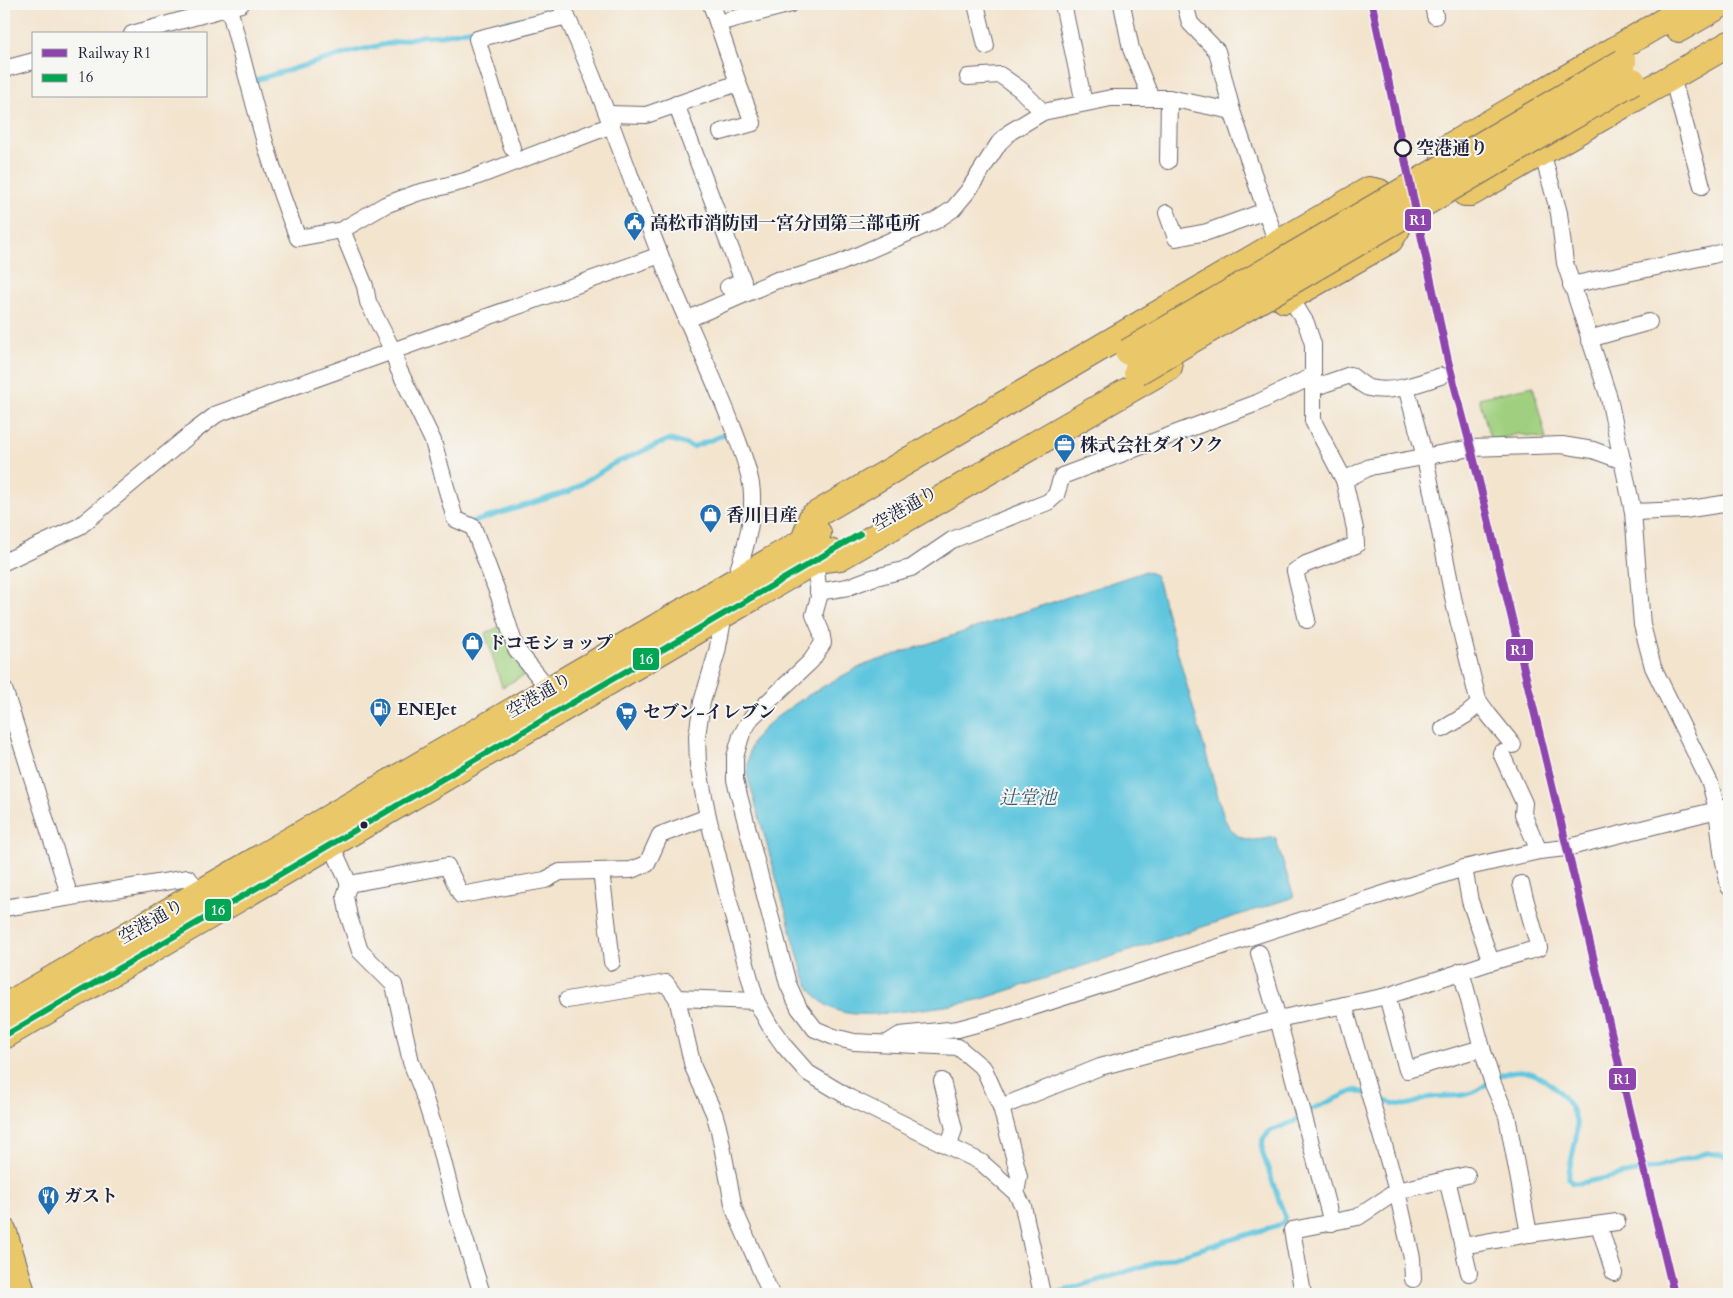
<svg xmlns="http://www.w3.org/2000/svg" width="1733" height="1298" font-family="Cardo,'Noto Serif JP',serif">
<rect width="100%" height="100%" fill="#f6f6f2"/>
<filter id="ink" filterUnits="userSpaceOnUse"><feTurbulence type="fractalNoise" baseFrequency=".02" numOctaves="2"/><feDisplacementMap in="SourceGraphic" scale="10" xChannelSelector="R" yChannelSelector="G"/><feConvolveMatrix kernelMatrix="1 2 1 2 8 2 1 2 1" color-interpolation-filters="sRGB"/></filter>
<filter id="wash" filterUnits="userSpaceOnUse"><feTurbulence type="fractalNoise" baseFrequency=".0096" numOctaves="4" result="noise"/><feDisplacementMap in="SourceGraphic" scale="20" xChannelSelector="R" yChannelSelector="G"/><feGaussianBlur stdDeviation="1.12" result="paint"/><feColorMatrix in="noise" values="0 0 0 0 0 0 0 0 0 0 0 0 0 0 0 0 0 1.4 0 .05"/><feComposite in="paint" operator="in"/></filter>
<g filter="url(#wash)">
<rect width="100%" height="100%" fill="#f3e4ce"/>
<g fill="#a0d07f" stroke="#61795d">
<polygon points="1533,386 1546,439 1518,434 1491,441 1479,398"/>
<polygon points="504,625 527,674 502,687 485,633"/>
</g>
<path fill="#60c6de" stroke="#41748c" d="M1146 571 1155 575 1158 582 1224 818C1237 843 1249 842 1275 837L1294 897 982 999C956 1005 932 1008 906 1011 862 1015 822 1024 803 973L747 774C748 764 748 753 752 744 764 717 839 676 867 664Z"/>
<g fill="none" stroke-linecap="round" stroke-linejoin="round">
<g stroke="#60c6de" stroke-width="5">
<polyline points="255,80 351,52 422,36 443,35 527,18"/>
<polyline points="473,521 476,521 570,491 613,464 668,440 675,441 693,447 726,434"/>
<path d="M1374 1097C1383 1100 1393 1105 1403 1105 1414 1105 1422 1099 1432 1097 1446 1095 1461 1098 1474 1092 1488 1085 1501 1071 1518 1071 1542 1070 1576 1102 1577 1127 1577 1141 1571 1158 1569 1172V1178L1572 1183H1581L1655 1168 1707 1153 1729 1156"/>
<polyline points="1053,1294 1282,1224 1285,1218 1262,1151 1263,1139 1270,1131 1293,1122 1310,1110 1356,1090 1366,1094"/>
</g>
</g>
</g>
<g filter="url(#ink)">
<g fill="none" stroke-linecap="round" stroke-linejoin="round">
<defs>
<g id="minor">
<path d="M228 4C249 82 267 163 298 238L342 230 385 205 417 193 465 181 612 125"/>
<path d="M561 4C604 95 634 192 672 285 691 330 712 374 730 420 738 441 747 462 751 484 756 516 744 555 733 584"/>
<polyline points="711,4 738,83 753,123 721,132"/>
<polyline points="976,4 986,46"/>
<polyline points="1063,4 1084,103"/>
<polyline points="1122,4 1131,49 1151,98"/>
<polyline points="1185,4 1190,23 1217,51 1232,111 1277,244"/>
<polyline points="1433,4 1435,16"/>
<polyline points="718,23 791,4"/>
<polyline points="132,34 241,4"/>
<polyline points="4,69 34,61"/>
<polyline points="968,77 1000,75 1020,89 1043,112"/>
<polyline points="1672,77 1702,186"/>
<polyline points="676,104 743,281 728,287"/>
<polyline points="608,114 646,115 738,83"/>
<polyline points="512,148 477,39 567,16"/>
<polyline points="1542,152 1559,213 1565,263 1609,398 1633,512 1642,625 1653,667 1710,783 1717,809 1722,852 1729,887"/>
<polyline points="1168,161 1169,98"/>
<polyline points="1167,213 1176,238 1207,232 1265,211"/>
<polyline points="342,230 365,286 368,302 393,351 398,368 433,441 455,519 473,527 500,599 516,649 549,689"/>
<polyline points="1571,285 1713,255 1729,250"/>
<polyline points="1290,297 1306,323 1313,344 1313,421 1344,480 1355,529 1356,545 1306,564 1295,571 1307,620"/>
<polyline points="686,320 777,280 796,277 840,263 935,221 953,209 968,191 999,143 1010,132 1043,112 1111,98 1169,98 1232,111"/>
<polyline points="1589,339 1649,322"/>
<polyline points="1406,387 1425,457 1455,607 1478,700 1488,714 1513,745"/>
<path d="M1313 388 1350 375C1356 379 1363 386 1369 388 1393 394 1419 383 1441 376"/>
<polyline points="1344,480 1370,467 1471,448 1562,445 1593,450 1623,461"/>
<polyline points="1633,512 1684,510 1729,503"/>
<polyline points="815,560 819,597 814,615 821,631 823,643 811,661 751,718 741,736 735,757 735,780 788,984 799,1008 815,1029 834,1037 854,1042 958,1047 984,1069 1001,1107 1019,1176 1016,1193"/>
<polyline points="4,562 80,526 192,433 217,414 660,255"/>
<polyline points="818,592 848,587 872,578 911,568 952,540 1048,502 1056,495 1062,476 1257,403 1313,376"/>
<polyline points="725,609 717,652 702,702 697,736 698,765 708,817 730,905 756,1001 770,1026 785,1047 808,1073 850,1098 981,1162 1016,1193 1023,1206 1042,1294"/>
<polyline points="4,689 70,897"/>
<polyline points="1443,729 1466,715 1480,703"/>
<polyline points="1501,753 1524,803 1523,814 1539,851"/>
<polyline points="331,844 349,884 447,866 461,895 545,880 560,872 631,870 647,864 660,835 708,817"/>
<polyline points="1464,868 1470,901 1491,962"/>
<polyline points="601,871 612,962"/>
<polyline points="349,884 345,896 349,917 360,951 394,985 411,1062 422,1090 436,1134 454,1204 482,1294"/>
<polyline points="4,908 188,878 201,892"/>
<polyline points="1259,953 1278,1019 1332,1223"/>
<polyline points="1461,971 1482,1048 1493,1084 1507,1116 1529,1234"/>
<polyline points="1387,996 1407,1070 1482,1048"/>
<polyline points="677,998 756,1001"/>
<polyline points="567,1000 666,983 677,998 693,1067 714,1113 719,1130 734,1209 771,1294"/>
<polyline points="1344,1005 1397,1191 1412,1258 1413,1279"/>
<polyline points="889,1042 900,1035 958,1029 1002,1017 1464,868 1539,851 1566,848 1729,807"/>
<polyline points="942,1081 954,1129 949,1146"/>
<polyline points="1001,1107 1100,1067 1278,1019 1387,996 1491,962 1539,948 1521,884"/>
<polyline points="1447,1179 1469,1273"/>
<polyline points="1599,1225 1614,1273"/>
<polyline points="1463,1246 1529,1234 1617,1222"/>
<polyline points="1303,1294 1292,1230 1358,1217 1397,1191 1467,1175"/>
</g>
<polyline id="primary" points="4,1231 23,1294"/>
<g id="trunk">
<polyline points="1693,4 1445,149 1444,159 1465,193 1471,193 1729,44"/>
<polyline points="1679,29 1722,4"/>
<polyline points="804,541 812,517 1369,190 1379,192 1397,229 1390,240 1285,300"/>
<polyline points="815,560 840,557 1169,367"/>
<polyline points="4,1007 818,533"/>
<polyline points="4,1036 830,552"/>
</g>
</defs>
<use href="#minor" stroke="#6b666e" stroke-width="18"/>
<use href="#primary" stroke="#6b666e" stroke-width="27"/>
<use href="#trunk" stroke="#6b666e" stroke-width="28"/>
<use href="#minor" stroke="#fff" stroke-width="16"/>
<use href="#primary" stroke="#eac769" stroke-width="25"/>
<use href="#trunk" stroke="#eac769" stroke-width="26"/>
<defs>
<g id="trunk-bridge">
<polyline points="1128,352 1623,62"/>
<polyline points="1137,372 1633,81"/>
</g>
</defs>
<use href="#trunk-bridge" stroke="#6b666e" stroke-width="28" stroke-linecap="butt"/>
<use href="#trunk-bridge" stroke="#eac769" stroke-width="26"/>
<defs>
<polyline id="bus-1" points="4,1036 860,534"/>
</defs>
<use href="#bus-1" stroke="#f6f6f2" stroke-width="10"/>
<use href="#bus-1" stroke="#00a651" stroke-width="6"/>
<defs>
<polyline id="rail-1" points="1372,4 1448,361 1471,448 1674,1294"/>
</defs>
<use href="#rail-1" stroke="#f6f6f2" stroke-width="11"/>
<use href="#rail-1" stroke="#8e44ad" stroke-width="8"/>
</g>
</g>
<defs>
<symbol id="civic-pin" viewBox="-11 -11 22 30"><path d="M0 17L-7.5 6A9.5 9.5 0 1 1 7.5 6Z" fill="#1f6fb2" stroke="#f6f6f2"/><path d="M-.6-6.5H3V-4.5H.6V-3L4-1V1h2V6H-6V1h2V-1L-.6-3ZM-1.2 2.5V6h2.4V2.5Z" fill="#fff"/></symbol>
<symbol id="office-pin" viewBox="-11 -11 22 30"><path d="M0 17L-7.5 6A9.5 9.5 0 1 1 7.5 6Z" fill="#1f6fb2" stroke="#f6f6f2"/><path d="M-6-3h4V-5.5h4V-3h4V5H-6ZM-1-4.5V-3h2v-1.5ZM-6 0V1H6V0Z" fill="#fff"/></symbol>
<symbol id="shop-pin" viewBox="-11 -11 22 30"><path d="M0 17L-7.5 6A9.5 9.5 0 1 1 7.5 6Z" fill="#1f6fb2" stroke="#f6f6f2"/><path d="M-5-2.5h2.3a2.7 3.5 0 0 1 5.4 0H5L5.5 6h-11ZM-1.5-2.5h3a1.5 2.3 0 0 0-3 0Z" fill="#fff"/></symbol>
<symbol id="fuel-pin" viewBox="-11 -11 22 30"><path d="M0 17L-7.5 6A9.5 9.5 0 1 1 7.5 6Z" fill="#1f6fb2" stroke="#f6f6f2"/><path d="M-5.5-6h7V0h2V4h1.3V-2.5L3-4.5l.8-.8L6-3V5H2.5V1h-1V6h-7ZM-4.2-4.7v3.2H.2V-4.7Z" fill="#fff"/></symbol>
<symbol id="supermarket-pin" viewBox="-11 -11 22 30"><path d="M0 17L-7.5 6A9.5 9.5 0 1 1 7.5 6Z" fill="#1f6fb2" stroke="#f6f6f2"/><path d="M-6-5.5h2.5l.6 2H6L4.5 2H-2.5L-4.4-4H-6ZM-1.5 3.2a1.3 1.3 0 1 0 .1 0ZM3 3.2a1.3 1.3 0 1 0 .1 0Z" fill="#fff"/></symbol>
<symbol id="restaurant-pin" viewBox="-11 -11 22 30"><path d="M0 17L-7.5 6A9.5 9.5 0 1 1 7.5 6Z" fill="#1f6fb2" stroke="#f6f6f2"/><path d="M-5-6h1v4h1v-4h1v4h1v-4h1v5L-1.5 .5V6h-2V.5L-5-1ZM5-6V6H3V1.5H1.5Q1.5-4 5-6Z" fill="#fff"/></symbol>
</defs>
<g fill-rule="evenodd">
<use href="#civic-pin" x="622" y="210" width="25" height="34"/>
<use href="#office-pin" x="1052" y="432" width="25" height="34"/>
<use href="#shop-pin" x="698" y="502" width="25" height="34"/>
<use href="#shop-pin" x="460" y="630" width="25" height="34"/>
<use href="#fuel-pin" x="368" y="696" width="25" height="34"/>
<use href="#supermarket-pin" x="614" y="700" width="25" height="34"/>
<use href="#restaurant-pin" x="36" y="1184" width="25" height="34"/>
</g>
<circle fill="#f6f6f2" stroke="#22223b" stroke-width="2.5" cx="1403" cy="148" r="8"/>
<circle fill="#22223b" stroke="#f6f6f2" stroke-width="2" cx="364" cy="825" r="4.5"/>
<g text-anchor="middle" stroke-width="4" stroke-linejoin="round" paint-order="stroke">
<g font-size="18" font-weight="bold" fill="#22223b" stroke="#f6f6f2" text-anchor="start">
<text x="1416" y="154">空港通り</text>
</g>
<g font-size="18" font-weight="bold" fill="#22223b" stroke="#f6f6f2" text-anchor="start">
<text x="650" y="229">高松市消防団一宮分団第三部屯所</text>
<text x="1080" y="451">株式会社ダイソク</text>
<text x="726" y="521">香川日産</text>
<text x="488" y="649">ドコモショップ</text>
<text x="397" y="715">ENEJet</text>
<text x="643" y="718">セブン-イレブン</text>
<text x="64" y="1202">ガスト</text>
</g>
<g font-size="18" fill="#22223b" stroke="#f6f6f2">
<text transform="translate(905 508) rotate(-30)" y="6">空港通り</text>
<text transform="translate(539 695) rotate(-30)" y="6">空港通り</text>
<text transform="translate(151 921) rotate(-30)" y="6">空港通り</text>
</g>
<g font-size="19" font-style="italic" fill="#385b74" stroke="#f6f6f2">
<text x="1028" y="804">辻堂池</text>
</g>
</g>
<g stroke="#f6f6f2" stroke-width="2">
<rect x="1404" y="208" width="28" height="24" rx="5" fill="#8e44ad"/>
<rect x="1505" y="638" width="29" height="24" rx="5" fill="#8e44ad"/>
<rect x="632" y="647" width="28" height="24" rx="5" fill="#00a651"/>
<rect x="204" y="898" width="28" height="24" rx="5" fill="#00a651"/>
<rect x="1608" y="1067" width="29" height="24" rx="5" fill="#8e44ad"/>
</g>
<g font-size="14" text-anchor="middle" font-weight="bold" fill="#fff">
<text x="1418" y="225">R1</text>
<text x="1519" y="655">R1</text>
<text x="646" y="664">16</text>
<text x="218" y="915">16</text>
<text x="1622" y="1084">R1</text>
</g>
<rect width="1733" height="1298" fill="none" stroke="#f6f6f2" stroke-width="20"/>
<rect x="32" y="32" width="175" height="65" fill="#f6f6f2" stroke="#a1a1a9"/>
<rect x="42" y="49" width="25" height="8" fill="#8e44ad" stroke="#a1a1a9"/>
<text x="78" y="58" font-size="15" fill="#22223b">Railway R1</text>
<rect x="42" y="74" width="25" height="8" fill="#00a651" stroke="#a1a1a9"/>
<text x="78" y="82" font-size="15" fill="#22223b">16</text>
</svg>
